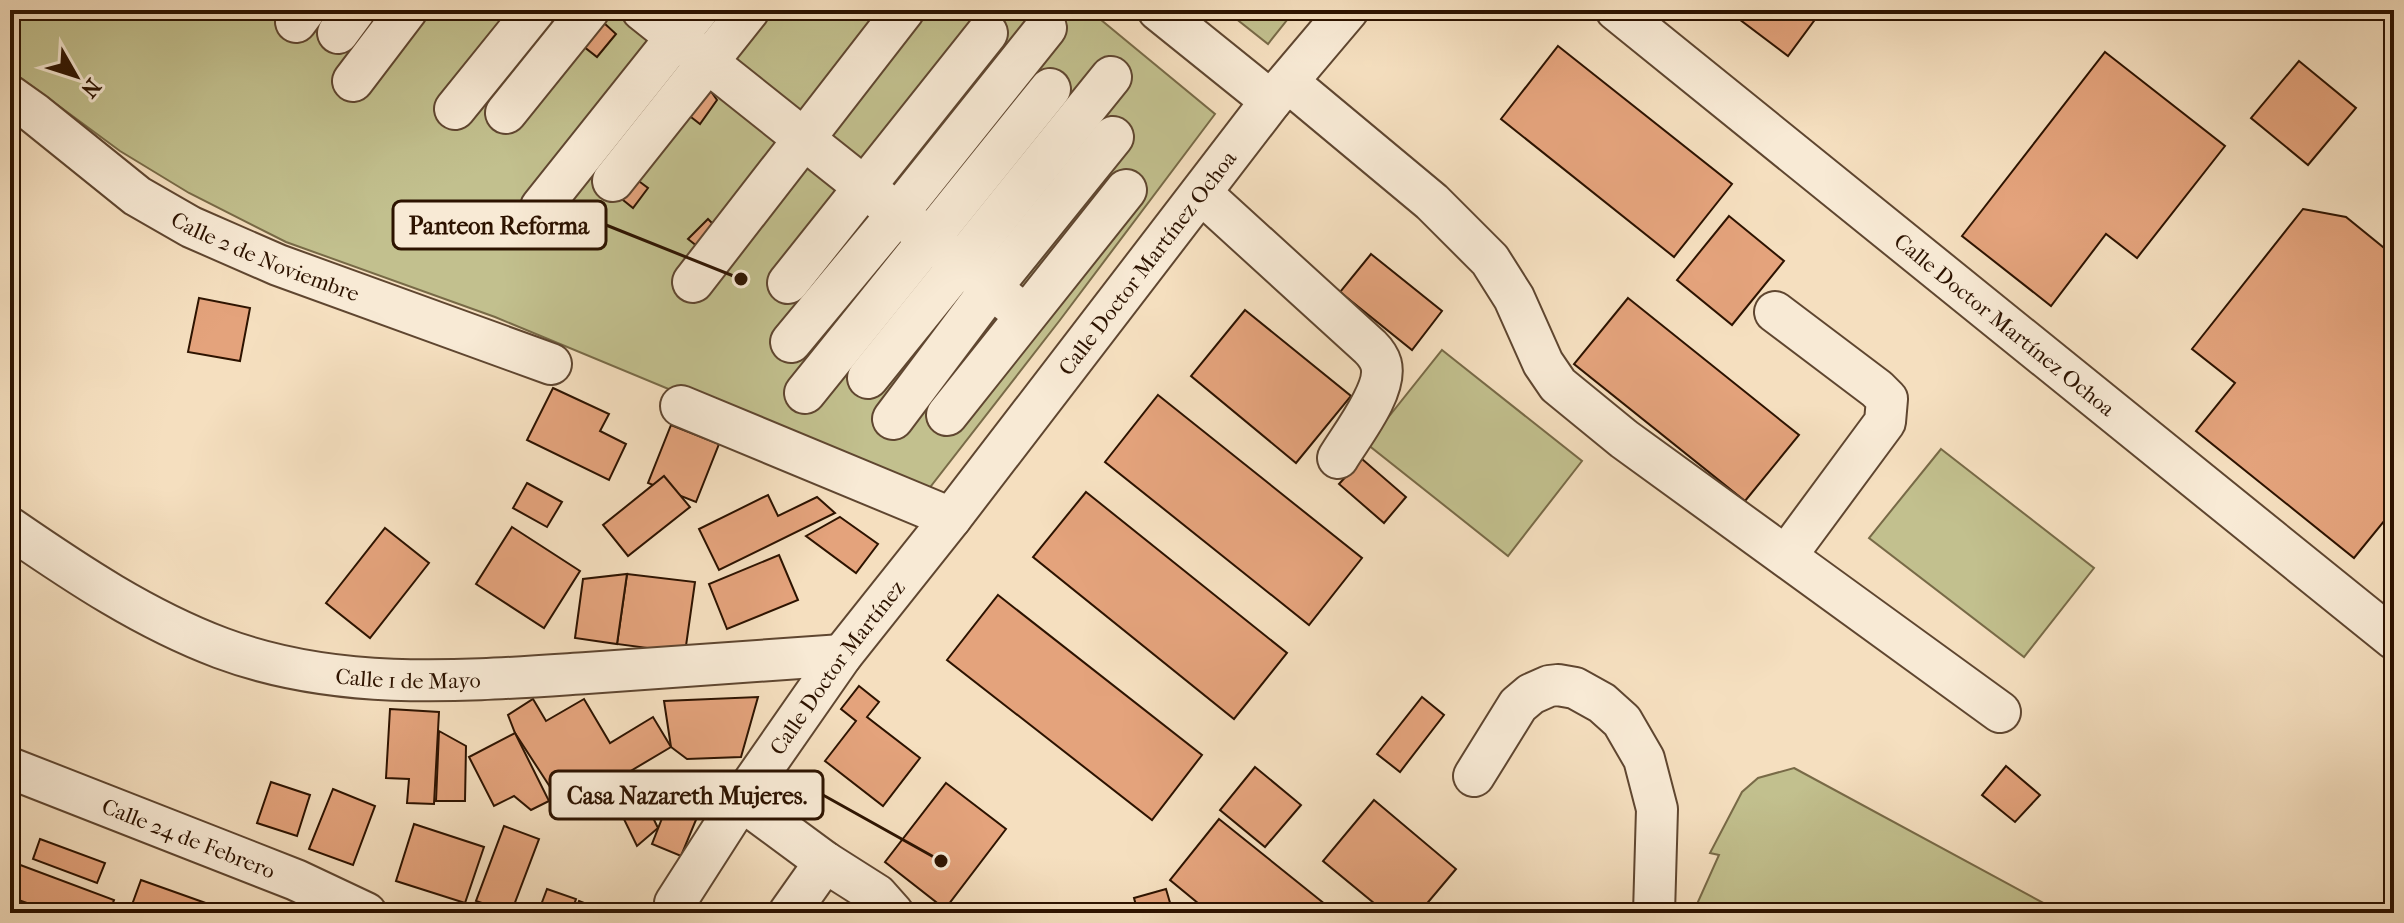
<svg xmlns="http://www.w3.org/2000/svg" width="2404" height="923" font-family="'IM FELL French Canon',serif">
<rect width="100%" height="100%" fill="#f5dfbf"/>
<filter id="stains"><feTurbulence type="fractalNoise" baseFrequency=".0025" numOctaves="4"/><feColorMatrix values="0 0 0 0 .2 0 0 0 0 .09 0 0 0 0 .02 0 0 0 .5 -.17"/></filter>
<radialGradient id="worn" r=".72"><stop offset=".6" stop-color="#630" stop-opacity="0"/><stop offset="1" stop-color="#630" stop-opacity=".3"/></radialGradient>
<g fill="#c2c08e" stroke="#786a47" stroke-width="2">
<polygon points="10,10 1089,10 1215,114 1060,320 924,495 495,317 286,242 189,193 120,151 10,70"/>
<polygon points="1225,10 1295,10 1268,44"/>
<polygon points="1442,350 1582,461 1508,556 1367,444"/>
<polygon points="1941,449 2094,568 2024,657 1869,538"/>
<polygon points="1794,768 2062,913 1693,913 1719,855 1710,853 1742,792 1758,778"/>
</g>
<g fill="#e4a37c" stroke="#2d1300" stroke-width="2">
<polygon points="590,10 616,34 597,57 569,35"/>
<polygon points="1746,10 1822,10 1788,56 1739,19"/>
<polygon points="1558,46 1732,184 1674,257 1501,119"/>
<polygon points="2105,52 2225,146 2137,258 2106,234 2051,306 1962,236"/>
<polygon points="2299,61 2356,108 2308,165 2251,118"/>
<polygon points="710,90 717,100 700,124 687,114"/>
<polygon points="636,179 648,188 633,208 618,196"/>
<polygon points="2303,209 2346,217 2394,256 2394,509 2354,558 2196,431 2235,383 2192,349"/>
<polygon points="1729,216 1784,261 1732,325 1677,280"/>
<polygon points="708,219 719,230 702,250 688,239"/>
<polygon points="1371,254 1442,311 1412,350 1340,292"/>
<polygon points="199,298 250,308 240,361 188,352"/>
<polygon points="1628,298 1799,435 1745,501 1574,364"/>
<polygon points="1245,310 1351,396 1296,463 1191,376"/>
<polygon points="553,388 609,414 600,431 626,444 609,480 527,440"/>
<polygon points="1158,395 1362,558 1309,625 1105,462"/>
<polygon points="671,425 719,444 696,502 648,483"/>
<polygon points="1362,459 1406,497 1384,523 1339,484"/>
<polygon points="664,476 690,507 628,556 603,525"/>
<polygon points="527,483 562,502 547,527 513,508"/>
<polygon points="1086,492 1287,653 1234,719 1033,557"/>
<polygon points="768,495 778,516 817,497 835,513 719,570 699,529"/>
<polygon points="840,517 878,544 856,573 806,536"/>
<polygon points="512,527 580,571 544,628 476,584"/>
<polygon points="385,528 429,563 370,638 326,603"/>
<polygon points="779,555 798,600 727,629 709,584"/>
<polygon points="627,574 695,582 685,653 617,644"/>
<polygon points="627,574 617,644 575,638 583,579"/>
<polygon points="998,595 1202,755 1152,820 947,660"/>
<polygon points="859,686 879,702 867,717 920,758 883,806 825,761 856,721 841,709"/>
<polygon points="758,697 741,757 687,759 671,747 664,701"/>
<polygon points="1422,697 1444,715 1400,772 1377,754"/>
<polygon points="533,699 546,721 584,699 610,743 653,717 671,747 565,810 515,733 508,715"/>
<polygon points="390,709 439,712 434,804 407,803 409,779 386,778"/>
<polygon points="439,731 466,746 465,801 436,801"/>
<polygon points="515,733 549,801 531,810 514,796 494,806 469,757"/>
<polygon points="2006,766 2040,795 2015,822 1982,795"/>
<polygon points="1255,767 1301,805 1265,847 1220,810"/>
<polygon points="271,782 310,795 297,836 257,823"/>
<polygon points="946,783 1006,829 945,909 885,862"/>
<polygon points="333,789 375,806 353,865 309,849"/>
<polygon points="644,799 658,828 637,846 620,811"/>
<polygon points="1374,800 1456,869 1419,913 1386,913 1323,861"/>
<polygon points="668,803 698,815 681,856 652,844"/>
<polygon points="1219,819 1336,913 1210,913 1170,880"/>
<polygon points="414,824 484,847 465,903 396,881"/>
<polygon points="504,826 539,839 511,913 476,901"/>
<polygon points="40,839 105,863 97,883 33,859"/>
<polygon points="15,863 114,900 109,913 55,913 10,897 10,877"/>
<polygon points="141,880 231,912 231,913 129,913"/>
<polygon points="547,889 576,899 571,913 538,913"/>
<polygon points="1166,889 1173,913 1138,913 1134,898"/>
<polygon points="579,901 602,910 601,913 575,913"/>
</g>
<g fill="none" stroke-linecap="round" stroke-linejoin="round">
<defs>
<g id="minor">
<polyline points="642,10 1025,315"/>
<polyline points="1158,10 1271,101"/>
<path id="s1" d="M1616 10 2394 639"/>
<polyline points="296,22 305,10"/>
<polyline points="338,33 355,10"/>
<polyline points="353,81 407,10"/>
<polyline points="1288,82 1432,202 1490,260 1514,298 1543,363 1558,385 1624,439 2000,712"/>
<path id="s2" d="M10 96 34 113 137 196 191 227 278 265 551 364"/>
<polyline points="455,109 535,10"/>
<polyline points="506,113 589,10"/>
<polyline points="613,181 749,10"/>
<path d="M1201 193 1370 347C1375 352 1379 357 1381 364 1388 390 1351 436 1338 458"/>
<polyline points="541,207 698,10"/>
<polyline points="693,282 904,10"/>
<polyline points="788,283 987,33"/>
<polyline points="1775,312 1877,389 1887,399 1885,422 1786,556"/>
<polyline points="791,342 898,213 1046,28"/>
<polyline points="868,378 1111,77"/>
<polyline points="805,393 1050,89"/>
<polyline points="681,406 951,518"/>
<polyline points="947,415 1126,190"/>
<polyline points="893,419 992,287 1113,137"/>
<path id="s3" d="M10 528C77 574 144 619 221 648 339 692 464 681 587 673 672 667 757 661 842 655"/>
<path id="s4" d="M10 768 296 880 366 913"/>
<polyline points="1474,776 1518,705 1531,694 1549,686 1558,685 1575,688 1602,703 1622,721 1644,759 1657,809 1654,913"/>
<polyline points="741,800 825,862 877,895 893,913"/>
<path id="s5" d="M675 903 741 800 842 655 951 518 1271 101 1348 10"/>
<polyline points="789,913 825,862"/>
</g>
</defs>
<use href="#minor" stroke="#5f4630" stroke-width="44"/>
<use href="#minor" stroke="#f8ead5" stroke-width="40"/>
</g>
<g text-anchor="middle" stroke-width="7" stroke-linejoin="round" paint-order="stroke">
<g font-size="22" fill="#2d1300" stroke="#f8ead5">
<text dy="8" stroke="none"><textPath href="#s2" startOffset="304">Calle 2 de Noviembre</textPath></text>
<text dy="8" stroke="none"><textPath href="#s5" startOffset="796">Calle Doctor Martínez Ochoa</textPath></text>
<text dy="8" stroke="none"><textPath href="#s1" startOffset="500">Calle Doctor Martínez Ochoa</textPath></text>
<text dy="8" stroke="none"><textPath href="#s5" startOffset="286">Calle Doctor Martínez</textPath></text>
<text dy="8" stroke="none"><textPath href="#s3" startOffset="434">Calle 1 de Mayo</textPath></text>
<text dy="8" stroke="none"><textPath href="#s4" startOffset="192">Calle 24 de Febrero</textPath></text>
</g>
</g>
<path fill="none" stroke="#2d1300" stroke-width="3" d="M741 279L606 225M941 861L823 795"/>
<g fill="#2d1300" stroke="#f8ead5" stroke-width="3">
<circle cx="741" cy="279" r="8"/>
<circle cx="941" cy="861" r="8"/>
</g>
<g fill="#f8ead5" stroke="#2d1300" stroke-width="3">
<rect x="393" y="201" width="213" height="48" rx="8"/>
<rect x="550" y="771" width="273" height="48" rx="8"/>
</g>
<g font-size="24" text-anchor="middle" font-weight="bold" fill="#2d1300">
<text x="499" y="234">Panteon Reforma</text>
<text x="687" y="804">Casa Nazareth Mujeres.</text>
</g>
<rect width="2404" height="923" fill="none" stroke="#f5dfbf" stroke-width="40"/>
<rect x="12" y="12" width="2380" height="899" fill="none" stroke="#2d1300" stroke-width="4"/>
<rect x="20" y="20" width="2364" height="883" fill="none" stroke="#2d1300" stroke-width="2"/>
<g transform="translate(76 76) rotate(129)" stroke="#f8ead5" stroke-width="6" paint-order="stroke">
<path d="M0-6L14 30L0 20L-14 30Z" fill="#2d1300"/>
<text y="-12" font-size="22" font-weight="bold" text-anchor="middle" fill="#2d1300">N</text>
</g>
<rect width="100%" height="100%" filter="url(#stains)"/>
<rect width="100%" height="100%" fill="url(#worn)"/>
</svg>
